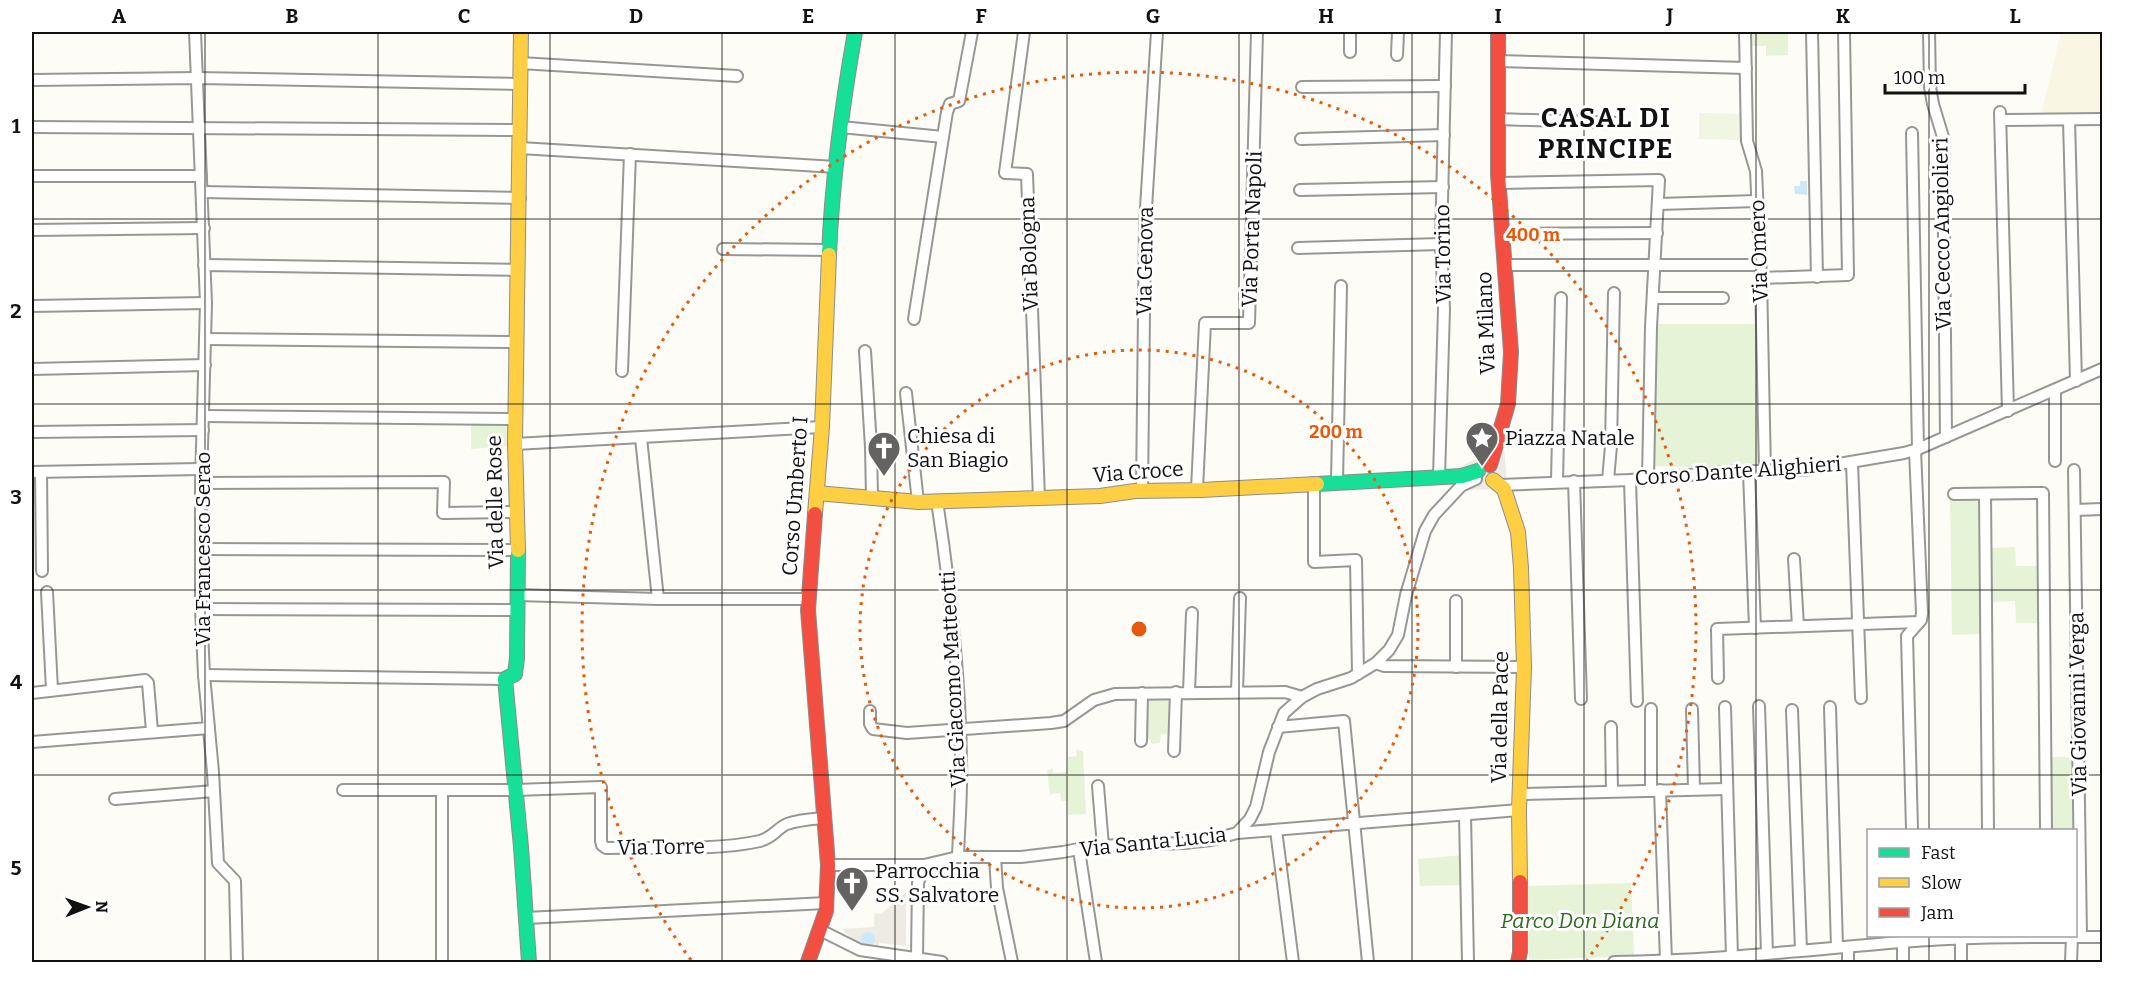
<svg xmlns="http://www.w3.org/2000/svg" width="2134" height="994" font-family="Bitter,serif">
<rect width="100%" height="100%" fill="#fdfcf7"/>
<polygon fill="#f9f7e4" points="2061,32 2102,32 2102,113 2041,115"/>
<g fill="#e7f3d7">
<polygon points="1749,32 1788,32 1788,55 1766,56 1766,46 1749,46"/>
<polygon points="1655,324 1757,324 1760,458 1754,469 1653,466"/>
<polygon points="471,422 508,422 511,446 471,449"/>
<polygon points="1950,500 1980,500 1981,634 1952,635"/>
<polygon points="2015,547 2016,566 2038,566 2039,623 2016,623 2015,601 1991,602 1990,548"/>
<polygon points="1172,698 1170,735 1161,734 1160,743 1151,744 1151,740 1145,739 1146,699"/>
<polygon points="1076,750 1083,751 1086,814 1068,815 1068,801 1061,801 1060,793 1050,794 1047,771 1053,768 1053,773 1068,772 1068,757 1077,756"/>
<polygon points="2050,757 2074,757 2075,830 2051,830"/>
<polygon points="1463,855 1464,885 1420,886 1418,859"/>
<polygon points="1631,883 1634,956 1529,960 1527,886"/>
</g>
<polygon fill="#f0f6e1" points="1699,113 1741,114 1741,140 1699,139"/>
<g fill="#edebe2">
<polygon points="1489,445 1504,446 1507,485 1504,489 1467,490 1461,486 1462,475 1458,468 1481,456"/>
<polygon points="906,892 906,946 879,943 878,949 857,944 842,929 874,927 874,913 881,914"/>
</g>
<g fill="#cde8f7">
<polygon points="1800,181 1807,181 1807,195 1795,194 1794,186 1800,186"/>
<circle cx="868" cy="939" r="7"/>
</g>
<g fill="none" stroke-linecap="round" stroke-linejoin="round">
<defs>
<g id="street">
<polyline points="195,32 206,303 201,483 201,609 204,675 213,772 218,863 235,881 237,962"/>
<polyline points="1024,32 1005,173 1027,174 1039,498"/>
<polyline points="1745,32 1747,141 1756,171 1761,278 1765,472"/>
<polyline points="1812,32 1817,277"/>
<polyline points="1929,32 1930,87 1933,104 1943,137 1946,437"/>
<polyline points="1350,52 1350,32"/>
<polyline points="1397,55 1398,32"/>
<polyline points="1497,61 1746,68"/>
<polyline points="520,63 737,76"/>
<polyline points="32,80 197,78 520,84"/>
<polyline points="1302,87 1445,86"/>
<polyline points="2000,112 2008,411"/>
<polyline points="1498,119 1619,123"/>
<polyline points="2001,120 2102,119"/>
<polyline points="2069,120 2076,381"/>
<polyline points="32,127 520,130"/>
<polyline points="841,127 943,137"/>
<polyline points="1912,133 1918,449"/>
<polyline points="1301,139 1444,135"/>
<polyline points="520,148 836,167"/>
<polyline points="32,176 201,176"/>
<polyline points="1500,183 1659,180 1651,327 1648,478"/>
<polyline points="1300,190 1443,187"/>
<polyline points="202,192 520,198"/>
<polyline points="1659,204 1757,201"/>
<polyline points="32,230 204,228"/>
<polyline points="1503,234 1657,233"/>
<polyline points="1298,248 1441,244"/>
<polyline points="723,249 829,250"/>
<polyline points="204,265 518,270"/>
<polyline points="1505,265 1760,265"/>
<polyline points="1761,278 1848,275 1844,32"/>
<polyline points="1653,298 1723,298"/>
<polyline points="32,306 206,303"/>
<polyline points="914,319 947,112 950,104 959,101 972,32"/>
<polyline points="205,339 517,342"/>
<polyline points="865,351 871,447 872,497"/>
<polyline points="32,369 205,365"/>
<polyline points="622,371 630,154"/>
<polyline points="2055,390 2055,461"/>
<polyline points="906,393 918,502"/>
<polyline points="203,416 515,419"/>
<polyline points="32,432 203,430"/>
<polyline points="641,438 658,599"/>
<polyline points="515,444 822,427"/>
<polyline points="1852,463 1861,698"/>
<polyline points="2074,470 2081,937"/>
<polyline points="32,472 201,469"/>
<polyline points="41,472 42,571"/>
<polyline points="1749,472 1755,628"/>
<polyline points="1439,477 1444,309 1441,244 1446,32"/>
<polyline points="1608,480 1611,446 1614,293"/>
<polyline points="1630,480 1637,701"/>
<polyline points="1337,481 1341,286"/>
<polyline points="1574,481 1581,699"/>
<polyline points="1557,482 1561,298"/>
<polyline points="201,483 444,482 443,513 518,512"/>
<polyline points="1314,483 1314,562 1356,560 1358,674"/>
<polyline points="1500,485 1630,480 1724,472 1803,470 1904,453 1918,449 2102,369"/>
<polyline points="1197,489 1205,323 1249,323 1257,32"/>
<polyline points="1142,491 1145,224 1157,32"/>
<polyline points="1954,494 2043,493 2046,830"/>
<polyline points="1985,494 1988,830"/>
<path d="M937 501C950 587 960 674 961 761 962 793 959 825 958 857"/>
<polyline points="2075,510 2102,509"/>
<polyline points="201,549 517,550"/>
<polyline points="1794,559 1798,626"/>
<polyline points="47,592 52,690"/>
<polyline points="517,595 658,599 809,599"/>
<polyline points="1456,601 1456,667"/>
<polyline points="201,609 516,610"/>
<polyline points="1376,663 1384,666 1524,667"/>
<polyline points="204,675 505,679"/>
<polyline points="1718,678 1717,629 1919,622"/>
<polyline points="1189,692 1192,613"/>
<polyline points="1237,692 1240,598"/>
<polyline points="32,693 145,680 148,683 152,731"/>
<polyline points="1759,706 1767,953"/>
<polyline points="1725,707 1732,957"/>
<polyline points="1830,707 1837,947"/>
<polyline points="1651,709 1651,791"/>
<polyline points="1692,709 1694,789"/>
<polyline points="1792,710 1801,950"/>
<polyline points="870,711 870,724 873,729 907,733 1051,723 1064,721 1094,700 1115,694 1285,692 1302,697"/>
<polyline points="1278,727 1344,721 1368,962"/>
<polyline points="1611,727 1612,791"/>
<polyline points="1141,741 1142,693"/>
<polyline points="32,742 209,728"/>
<polyline points="1174,751 1176,692"/>
<polyline points="1098,786 1103,846"/>
<path d="M343 790H515L601 787V841L602 845 606 848C653 847 716 851 760 841 774 837 776 829 787 824 798 820 813 819 824 818"/>
<polyline points="1660,790 1666,961"/>
<polyline points="1520,794 1727,789"/>
<polyline points="115,799 214,791"/>
<polyline points="1465,815 1468,962"/>
<polyline points="1276,830 1293,962"/>
<polyline points="1912,830 1907,636 1921,620 1922,613 1915,450"/>
<polyline points="1237,833 1519,810"/>
<polyline points="1079,850 1096,962"/>
<polyline points="995,857 997,888 1012,962"/>
<polyline points="828,865 924,865 958,857 1021,857 1063,852 1094,846 1184,843 1211,840 1237,833 1250,819 1256,807 1269,752 1284,713 1302,697 1317,689 1351,678 1376,663 1389,650 1398,635 1406,595 1425,531 1434,515 1461,486 1476,479"/>
<polyline points="526,918 826,903"/>
<polyline points="820,930 860,950 942,962"/>
<polyline points="917,958 918,883 924,865"/>
<polyline points="442,962 442,790"/>
<path d="M1614 962C1710 961 1805 950 1901 942 1968 936 2036 937 2102 937"/>
<polyline points="1848,962 1848,947"/>
<polyline points="1903,962 1903,942"/>
<polyline points="1961,962 1961,940"/>
<polyline points="2071,962 2072,937"/>
</g>
<g id="fast">
<path d="M829 255C832 180 842 106 855 32"/>
<polyline points="1317,484 1462,476 1478,471"/>
<polyline points="518,550 517,658 515,674 505,679 521,847 529,962"/>
</g>
<g id="slow">
<polyline points="1493,480 1504,489 1518,532 1521,568 1524,667 1519,810 1520,882"/>
<polyline points="817,493 918,502 1100,496 1135,491 1201,490 1317,484"/>
<polyline points="815,514 822,427 829,255"/>
<polyline points="518,550 515,444 521,32"/>
</g>
<g id="jam">
<polyline points="1490,465 1508,404 1511,352 1498,175 1498,32"/>
<polyline points="808,962 826,911 828,865 808,610 815,514"/>
<polyline points="1518,962 1520,952 1520,882"/>
</g>
</defs>
<use href="#street" stroke="#979795" stroke-width="14"/>
<use href="#fast" stroke="#8e8d8b" stroke-width="16"/>
<use href="#slow" stroke="#8e8d8b" stroke-width="16"/>
<use href="#jam" stroke="#8e8d8b" stroke-width="16"/>
<use href="#street" stroke="#fffffe" stroke-width="10"/>
<use href="#fast" stroke="#16e098" stroke-width="14"/>
<use href="#slow" stroke="#ffcf43" stroke-width="14"/>
<use href="#jam" stroke="#f24e42" stroke-width="14"/>
</g>
<path fill="none" stroke="#111" stroke-width="1.5" stroke-opacity="0.55" d="M205 32V962M378 32V962M550 32V962M722 32V962M895 32V962M1067 32V962M1239 32V962M1412 32V962M1584 32V962M1756 32V962M1929 32V830M32 219H2102M32 404H2102M32 590H2102M32 775H2102M1929 936V962"/>
<g fill="none" stroke="#e8590c" stroke-width="3" stroke-dasharray="3 6">
<circle cx="1139" cy="629" r="279"/>
<path d="M691 960A557 557 0 1 1 1587 960"/>
</g>
<defs>
<symbol id="sight-pin" viewBox="-11 -11 22 30"><path d="M0 17L-7.5 6A9.5 9.5 0 1 1 7.5 6Z" fill="#646362" stroke="#fff"/><path d="M0-6L1.8-2.2L6-1.7L2.9 1.2L3.7 5.4L0 3.3L-3.7 5.4L-2.9 1.2L-6-1.7L-1.8-2.2Z" fill="#fff"/></symbol>
<symbol id="church-pin" viewBox="-11 -11 22 30"><path d="M0 17L-7.5 6A9.5 9.5 0 1 1 7.5 6Z" fill="#646362" stroke="#fff"/><path d="M-1.2-6h2.4v3.5h3.3v2.4h-3.3V6h-2.4V-.1h-3.3v-2.4h3.3Z" fill="#fff"/></symbol>
</defs>
<g fill-rule="evenodd">
<use href="#sight-pin" x="1463" y="419" width="38" height="52"/>
<use href="#church-pin" x="865" y="429" width="38" height="52"/>
<use href="#church-pin" x="833" y="864" width="38" height="52"/>
</g>
<g text-anchor="middle" stroke-width="6" stroke-linejoin="round" paint-order="stroke">
<g font-size="21" fill="#111" stroke="#fff">
<text transform="translate(1252 229) rotate(-88)" y="7">Via Porta Napoli</text>
<text transform="translate(1942 234) rotate(-91)" y="7">Via Cecco Angiolieri</text>
<text transform="translate(1759 251) rotate(-92)" y="7">Via Omero</text>
<text transform="translate(1029 254) rotate(-92)" y="7">Via Bologna</text>
<text transform="translate(1443 254) rotate(-91)" y="7">Via Torino</text>
<text transform="translate(1145 261) rotate(-89)" y="7">Via Genova</text>
<text transform="translate(1486 323) rotate(-92)" y="7">Via Milano</text>
<text transform="translate(1738 471) rotate(-4)" y="7">Corso Dante Alighieri</text>
<text transform="translate(1138 472) rotate(-4)" y="7">Via Croce</text>
<text transform="translate(795 496) rotate(-86)" y="7">Corso Umberto I</text>
<text transform="translate(495 502) rotate(-91)" y="7">Via delle Rose</text>
<text transform="translate(203 549) rotate(-90)" y="7">Via Francesco Serao</text>
<text transform="translate(953 679) rotate(-93)" y="7">Via Giacomo Matteotti</text>
<text transform="translate(2078 704) rotate(-91)" y="7">Via Giovanni Verga</text>
<text transform="translate(1500 717) rotate(-89)" y="7">Via della Pace</text>
<text transform="translate(1153 842) rotate(-6)" y="7">Via Santa Lucia</text>
<text transform="translate(661 847) rotate(-1)" y="7">Via Torre</text>
</g>
<g font-size="21" fill="#111" stroke="#fff" text-anchor="start">
<text x="907" y="443">Chiesa di<tspan x="907" dy="24">San Biagio</tspan></text>
<text x="1505" y="445">Piazza Natale</text>
<text x="875" y="878">Parrocchia<tspan x="875" dy="24">SS. Salvatore</tspan></text>
</g>
<g font-size="21" font-style="italic" fill="#2f6b1f" stroke="#fff">
<text x="1580" y="928">Parco Don Diana</text>
</g>
<g font-size="27" font-weight="bold" letter-spacing="1.5" fill="#111" stroke="#fff">
<text x="1606" y="127">CASAL DI<tspan x="1606" dy="31">PRINCIPE</tspan></text>
</g>
</g>
<circle cx="1139" cy="629" r="9" fill="#e8590c" stroke="#fff" stroke-width="3"/>
<g font-size="18" text-anchor="middle" font-weight="bold" fill="#e8590c" stroke="#fff" stroke-width="6" stroke-linejoin="round" paint-order="stroke">
<text x="1533" y="241">400 m</text>
<text x="1336" y="438">200 m</text>
</g>
<rect width="2134" height="994" fill="none" stroke="#ffffff" stroke-width="66"/>
<rect x="1867" y="829" width="210" height="108" fill="#ffffff" stroke="#a0a0a0" stroke-width="1.5"/>
<rect x="1879" y="848" width="30" height="9" fill="#16e098" stroke="#a0a0a0" stroke-width="1.5"/>
<text x="1921" y="859" font-size="18" fill="#111111">Fast</text>
<rect x="1879" y="878" width="30" height="9" fill="#ffcf43" stroke="#a0a0a0" stroke-width="1.5"/>
<text x="1921" y="889" font-size="18" fill="#111111">Slow</text>
<rect x="1879" y="908" width="30" height="9" fill="#f24e42" stroke="#a0a0a0" stroke-width="1.5"/>
<text x="1921" y="919" font-size="18" fill="#111111">Jam</text>
<g transform="translate(87 907) rotate(89)" stroke="#ffffff" stroke-width="4.5" paint-order="stroke">
<path d="M0-4.5L10 22L0 15L-10 22Z" fill="#111111"/>
<text y="-9" font-size="16" font-weight="bold" text-anchor="middle" fill="#111111">N</text>
</g>
<path d="M1885 84v9h140v-9" fill="none" stroke="#111111" stroke-width="3"/>
<text x="1894" y="84" font-size="18" fill="#111111" stroke="#ffffff" stroke-width="4.5" paint-order="stroke">100 m</text>
<rect x="33" y="33" width="2068" height="928" fill="none" stroke="#111" stroke-width="2"/>
<g font-size="20" text-anchor="middle" font-weight="bold" fill="#111">
<text x="119" y="23">A</text>
<text x="292" y="23">B</text>
<text x="464" y="23">C</text>
<text x="636" y="23">D</text>
<text x="808" y="23">E</text>
<text x="981" y="23">F</text>
<text x="1153" y="23">G</text>
<text x="1326" y="23">H</text>
<text x="1498" y="23">I</text>
<text x="1670" y="23">J</text>
<text x="1843" y="23">K</text>
<text x="2015" y="23">L</text>
<text x="16" y="133">1</text>
<text x="16" y="318">2</text>
<text x="16" y="504">3</text>
<text x="16" y="689">4</text>
<text x="16" y="875">5</text>
</g>
</svg>
